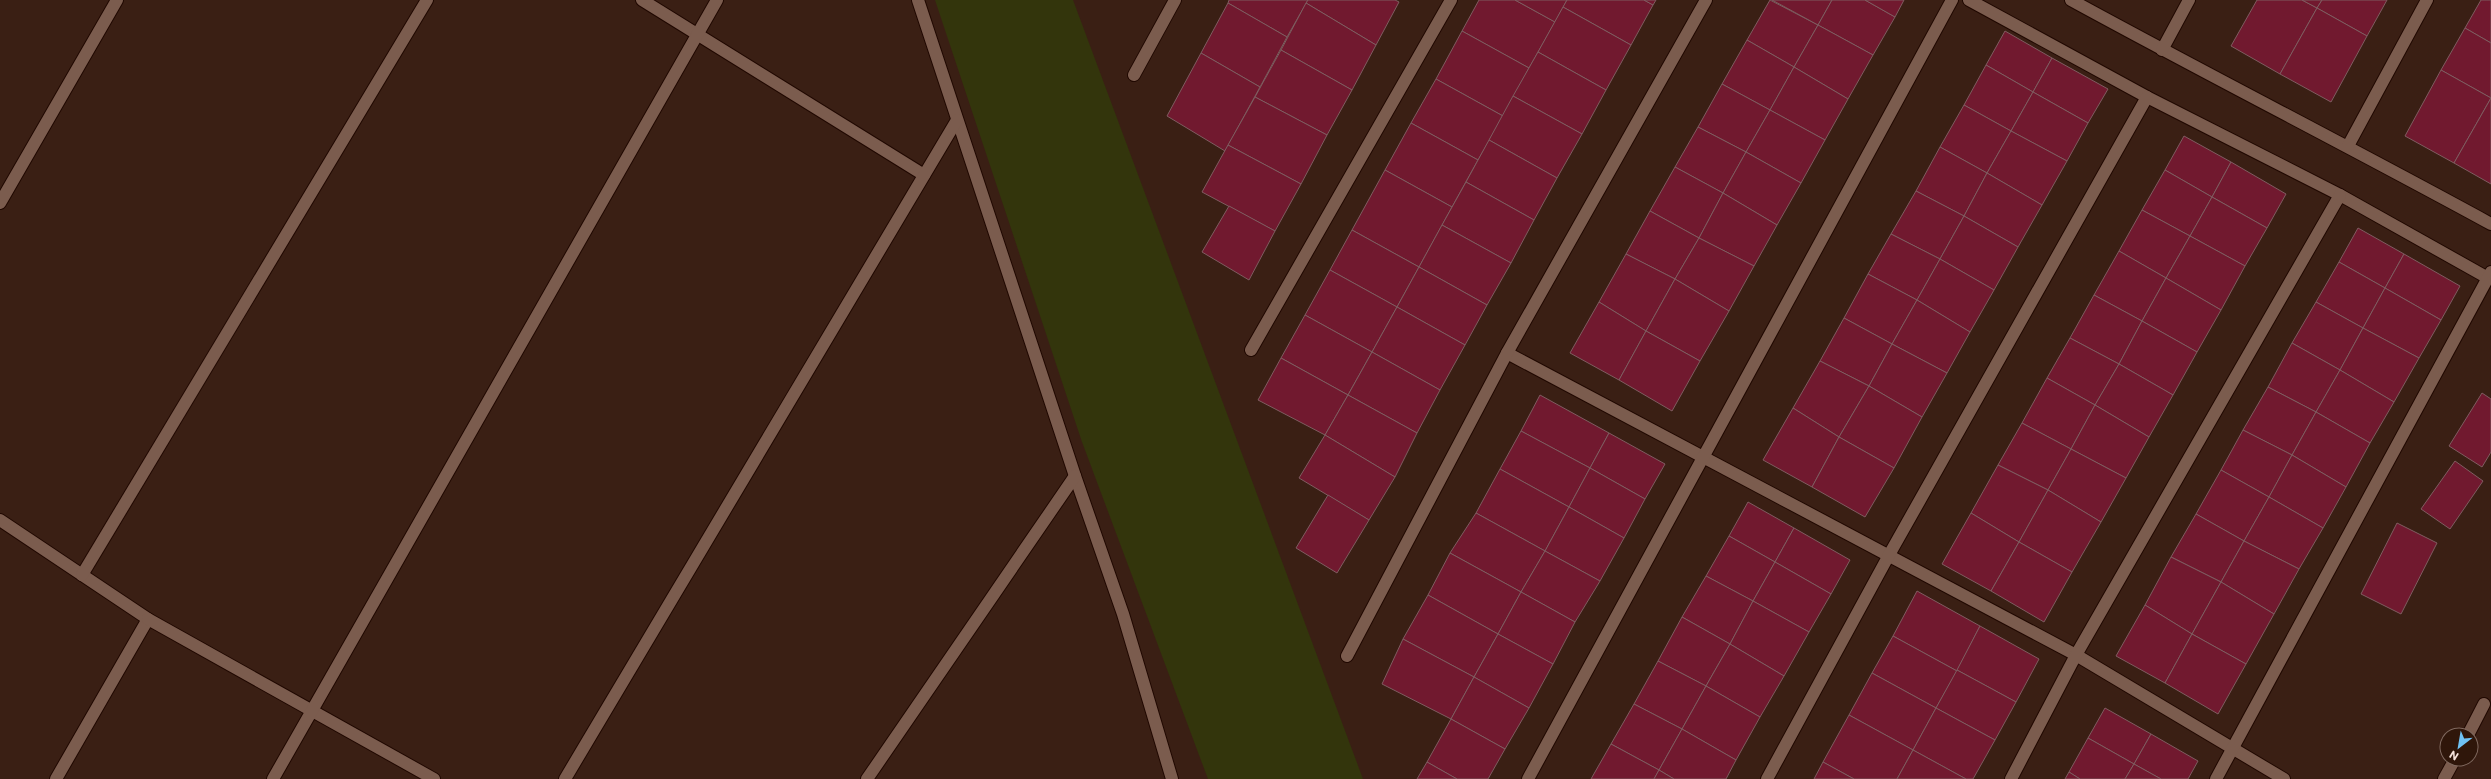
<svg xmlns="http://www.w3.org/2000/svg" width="2491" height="779" font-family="Commissioner,sans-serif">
<rect width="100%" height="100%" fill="#3a1f14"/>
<polygon fill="#33350c" points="935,0 1073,0 1363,779 1208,779 1082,442"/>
<g fill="#71192f" stroke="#7f5c60">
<polygon points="1229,0 1308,0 1287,37 1228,3"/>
<polygon points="1308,0 1395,0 1399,2 1376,45 1306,3"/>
<polygon points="1479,0 1515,0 1555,22 1529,68 1462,31"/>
<polygon points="1515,0 1567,0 1555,22"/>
<polygon points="1567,0 1644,0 1653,5 1631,45 1563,7"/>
<polygon points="1644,0 1656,0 1653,5"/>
<polygon points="1770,0 1818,25 1794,67 1747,40"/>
<polygon points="1772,0 1832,0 1818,25"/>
<polygon points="1832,0 1865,0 1895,17 1873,55 1818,25"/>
<polygon points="1865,0 1904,0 1895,17"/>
<polygon points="2257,0 2302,0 2317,8 2280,74 2231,46"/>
<polygon points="2302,0 2322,0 2317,8"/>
<polygon points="2322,0 2387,0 2367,36 2317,8"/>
<polygon points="2481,0 2491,0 2491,43 2465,28"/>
<polygon points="1228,3 1287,37 1260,87 1201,53"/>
<polygon points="1306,3 1376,45 1352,90 1281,50"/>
<polygon points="1563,7 1631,45 1606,90 1538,52"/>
<polygon points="2317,8 2367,36 2331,102 2280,74"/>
<polygon points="1818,25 1873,55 1848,99 1794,67"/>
<polygon points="2465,28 2491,43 2491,98 2441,70"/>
<polygon points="1462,31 1529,68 1503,116 1436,79"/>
<polygon points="2005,31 2052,58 2033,92 1986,65"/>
<polygon points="1747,40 1794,67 1770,110 1722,84"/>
<polygon points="1281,50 1352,90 1327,135 1255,97"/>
<polygon points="1538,52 1606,90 1582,134 1513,96"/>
<polygon points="1201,53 1260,87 1225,151 1167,116"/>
<polygon points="2052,58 2108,89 2088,123 2033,92"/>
<polygon points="1986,65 2033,92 2011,131 1964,105"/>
<polygon points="1794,67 1848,99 1825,140 1770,110"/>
<polygon points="2441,70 2491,98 2454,163 2405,136"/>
<polygon points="1436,79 1503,116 1478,160 1411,123"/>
<polygon points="1722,84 1770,110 1746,152 1698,127"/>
<polygon points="2033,92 2088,123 2067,161 2011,131"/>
<polygon points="1513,96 1582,134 1557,178 1489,140"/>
<polygon points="1255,97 1327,135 1301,184 1228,145"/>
<polygon points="2491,98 2491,184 2454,163"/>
<polygon points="1964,105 2011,131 1987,173 1940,147"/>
<polygon points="1770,110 1825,140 1801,183 1746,152"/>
<polygon points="1411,123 1478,160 1452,207 1385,170"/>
<polygon points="1698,127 1746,152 1723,193 1675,167"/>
<polygon points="2011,131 2067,161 2042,205 1987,173"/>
<polygon points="2184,136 2231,162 2212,197 2165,170"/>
<polygon points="1489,140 1557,178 1534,220 1466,182"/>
<polygon points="1228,145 1301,184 1275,231 1202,192"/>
<polygon points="1940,147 1987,173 1964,216 1916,191"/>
<polygon points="1746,152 1801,183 1777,225 1723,193"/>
<polygon points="2231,162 2286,194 2267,228 2212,197"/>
<polygon points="1675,167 1723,193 1699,238 1650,211"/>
<polygon points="1385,170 1452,207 1419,267 1352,230"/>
<polygon points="2165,170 2212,197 2190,236 2142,210"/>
<polygon points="1987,173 2042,205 2018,247 1964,216"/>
<polygon points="1466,182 1534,220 1511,263 1442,225"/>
<polygon points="1916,191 1964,216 1940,259 1891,234"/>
<polygon points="1723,193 1777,225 1754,266 1699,238"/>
<polygon points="2212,197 2267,228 2245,266 2190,236"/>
<polygon points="1229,206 1275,231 1249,280 1202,252"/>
<polygon points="2142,210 2190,236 2166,278 2119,251"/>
<polygon points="1650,211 1699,238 1675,279 1626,254"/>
<polygon points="1964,216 2018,247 1994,290 1940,259"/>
<polygon points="1442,225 1511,263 1487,305 1419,267"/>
<polygon points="2358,228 2404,254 2385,288 2339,262"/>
<polygon points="1352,230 1419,267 1397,307 1330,270"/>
<polygon points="1891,234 1940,259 1917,300 1868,274"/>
<polygon points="2190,236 2245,266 2221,310 2166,278"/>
<polygon points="1699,238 1754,266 1729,311 1675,279"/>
<polygon points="2119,251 2166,278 2142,321 2094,295"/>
<polygon points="1626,254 1675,279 1646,331 1599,302"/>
<polygon points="2404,254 2460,286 2441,320 2385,288"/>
<polygon points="1940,259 1994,290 1970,332 1917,300"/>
<polygon points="2339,262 2385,288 2363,328 2316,302"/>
<polygon points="1419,267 1487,305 1465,345 1397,307"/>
<polygon points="1330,270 1397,307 1372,352 1305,315"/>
<polygon points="1868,274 1917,300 1892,344 1844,318"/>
<polygon points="2166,278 2221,310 2197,352 2142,321"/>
<polygon points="1675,279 1729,311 1700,361 1646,331"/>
<polygon points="2385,288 2441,320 2419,358 2363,328"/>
<polygon points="2094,295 2142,321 2119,364 2070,338"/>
<polygon points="1917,300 1970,332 1947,373 1892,344"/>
<polygon points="1599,302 1646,331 1619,380 1570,353"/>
<polygon points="2316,302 2363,328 2340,370 2292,343"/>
<polygon points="1397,307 1465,345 1440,390 1372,352"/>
<polygon points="1305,315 1372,352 1348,395 1281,358"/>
<polygon points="1844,318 1892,344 1869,386 1820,361"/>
<polygon points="2142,321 2197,352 2173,395 2119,364"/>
<polygon points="2363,328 2419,358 2394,402 2340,370"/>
<polygon points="1646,331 1700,361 1672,411 1619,380"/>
<polygon points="2070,338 2119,364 2095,405 2047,378"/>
<polygon points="2292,343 2340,370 2316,412 2268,387"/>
<polygon points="1892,344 1947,373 1922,417 1869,386"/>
<polygon points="1372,352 1440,390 1417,433 1348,395"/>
<polygon points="1281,358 1348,395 1325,435 1258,400"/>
<polygon points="1820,361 1869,386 1839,437 1793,408"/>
<polygon points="2119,364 2173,395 2149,437 2095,405"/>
<polygon points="2340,370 2394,402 2370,443 2316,412"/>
<polygon points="2047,378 2095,405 2071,449 2022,423"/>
<polygon points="1869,386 1922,417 1894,468 1839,437"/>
<polygon points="2268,387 2316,412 2292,455 2243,430"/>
<polygon points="2482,393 2491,399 2491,452 2482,467 2449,446"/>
<polygon points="1348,395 1417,433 1395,477 1325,435"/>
<polygon points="1540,395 1609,433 1590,468 1521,431"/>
<polygon points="2095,405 2149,437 2126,478 2071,449"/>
<polygon points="1793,408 1839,437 1812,487 1763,460"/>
<polygon points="2316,412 2370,443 2346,487 2292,455"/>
<polygon points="2022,423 2071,449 2048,490 1998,465"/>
<polygon points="2243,430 2292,455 2269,497 2221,470"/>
<polygon points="1521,431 1590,468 1569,507 1500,469"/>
<polygon points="1609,433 1665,464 1645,499 1590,468"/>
<polygon points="1325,435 1395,477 1369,520 1299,478"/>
<polygon points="1839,437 1894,468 1865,517 1812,487"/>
<polygon points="2071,449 2126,478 2101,522 2048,490"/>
<polygon points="2292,455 2346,487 2323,528 2269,497"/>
<polygon points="2455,461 2483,481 2450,529 2421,509"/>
<polygon points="1998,465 2048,490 2019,542 1971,513"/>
<polygon points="1590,468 1645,499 1624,538 1569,507"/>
<polygon points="1500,469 1569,507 1545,551 1476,513"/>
<polygon points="2221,470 2269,497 2244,541 2196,514"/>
<polygon points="2048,490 2101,522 2072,572 2019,542"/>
<polygon points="1328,495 1369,520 1337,573 1296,548"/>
<polygon points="2269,497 2323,528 2299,569 2244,541"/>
<polygon points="1748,502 1794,528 1775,562 1729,536"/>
<polygon points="1569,507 1624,538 1600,581 1545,551"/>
<polygon points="1476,513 1545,551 1521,592 1450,553"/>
<polygon points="1971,513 2019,542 1991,591 1942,564"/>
<polygon points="2196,514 2244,541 2221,582 2171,557"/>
<polygon points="2397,523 2437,543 2401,614 2361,594"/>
<polygon points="1794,528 1850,560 1831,594 1775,562"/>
<polygon points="1729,536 1775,562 1753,601 1706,576"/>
<polygon points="2244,541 2299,569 2274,614 2221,582"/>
<polygon points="2019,542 2072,572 2044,622 1991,591"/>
<polygon points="1545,551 1600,581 1575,622 1521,592"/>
<polygon points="1450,553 1521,592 1498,634 1428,595"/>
<polygon points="2171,557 2221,582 2192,634 2145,605"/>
<polygon points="1775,562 1831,594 1809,632 1753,601"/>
<polygon points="1706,576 1753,601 1730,644 1682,617"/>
<polygon points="2221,582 2274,614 2246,664 2192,634"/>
<polygon points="1917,591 1980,626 1957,671 1893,636"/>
<polygon points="1521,592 1575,622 1553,664 1498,634"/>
<polygon points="1428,595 1498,634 1474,677 1403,639"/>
<polygon points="1753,601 1809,632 1784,676 1730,644"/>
<polygon points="2145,605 2192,634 2165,683 2116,656"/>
<polygon points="1682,617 1730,644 1706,686 1658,661"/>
<polygon points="1980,626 2039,659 2016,702 1957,670"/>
<polygon points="1498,634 1553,664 1529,708 1474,677"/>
<polygon points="2192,634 2246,664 2218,714 2165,683"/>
<polygon points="1893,636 1957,671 1936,708 1872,673"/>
<polygon points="1403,639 1474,677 1451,719 1382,684"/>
<polygon points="1730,644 1784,676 1760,717 1706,686"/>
<polygon points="1658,661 1706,686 1682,729 1634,704"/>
<polygon points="1957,670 2016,702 1995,740 1936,708"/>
<polygon points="1872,673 1936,708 1913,750 1849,715"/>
<polygon points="1474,677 1529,708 1505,749 1451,719"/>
<polygon points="1706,686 1760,717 1736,760 1682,729"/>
<polygon points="1634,704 1682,729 1659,770 1611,744"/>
<polygon points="1936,708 1995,740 1973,779 1966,779 1913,750"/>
<polygon points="2105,708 2151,734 2134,764 2088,738"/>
<polygon points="1849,715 1913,750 1897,779 1854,779 1823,762"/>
<polygon points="1451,719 1505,749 1488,779 1457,779 1427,762"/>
<polygon points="1682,729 1736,760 1726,779 1674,779 1659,770"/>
<polygon points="2151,734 2198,761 2188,779 2161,779 2134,764"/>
<polygon points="2088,738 2134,764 2125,779 2080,779 2069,772"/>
<polygon points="1611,744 1659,770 1654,779 1591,779"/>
<polygon points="1913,750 1966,779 1897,779"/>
<polygon points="1427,762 1457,779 1417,779"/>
<polygon points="1823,762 1854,779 1814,779"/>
<polygon points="2134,764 2161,779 2125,779"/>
<polygon points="1659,770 1674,779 1654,779"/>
<polygon points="2069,772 2080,779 2065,779"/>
</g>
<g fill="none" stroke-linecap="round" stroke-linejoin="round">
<defs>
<g id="street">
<polyline points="642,0 924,175"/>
<polyline points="918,0 1075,476 1123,614 1172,779"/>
<polyline points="1969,0 2147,97 2340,195 2488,278"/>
<path d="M2071 0C2210 76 2352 148 2491 224"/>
<polyline points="2162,50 2189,0"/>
<polyline points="1134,75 1175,0"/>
<polyline points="2348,146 2427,0"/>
<polyline points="0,203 117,0"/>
<polyline points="1251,350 1451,0"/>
<polyline points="1507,353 2076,655 2284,779"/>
<polyline points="0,520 148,619 56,779"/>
<polyline points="82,575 427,0"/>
<polyline points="148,619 434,779"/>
<polyline points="1347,656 1507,353 1706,0"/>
<polyline points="2468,735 2484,704"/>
<polyline points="273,779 717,0"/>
<polyline points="565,779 957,120"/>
<polyline points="867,779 1075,476"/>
<polyline points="1528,779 1952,0"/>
<polyline points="1767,779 1889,555 2147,97"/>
<polyline points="2011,779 2076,655 2340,195"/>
<polyline points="2216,779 2491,272"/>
<polyline points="2444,779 2455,759"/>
</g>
</defs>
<use href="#street" stroke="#200801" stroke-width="14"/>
<use href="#street" stroke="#7b5c4e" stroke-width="12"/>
</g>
<g transform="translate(2459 747) rotate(211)"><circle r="19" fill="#2f160a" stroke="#7f685e"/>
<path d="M0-3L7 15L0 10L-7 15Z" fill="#6fc2f4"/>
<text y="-6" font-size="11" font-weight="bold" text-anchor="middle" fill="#f6e3db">N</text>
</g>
</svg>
